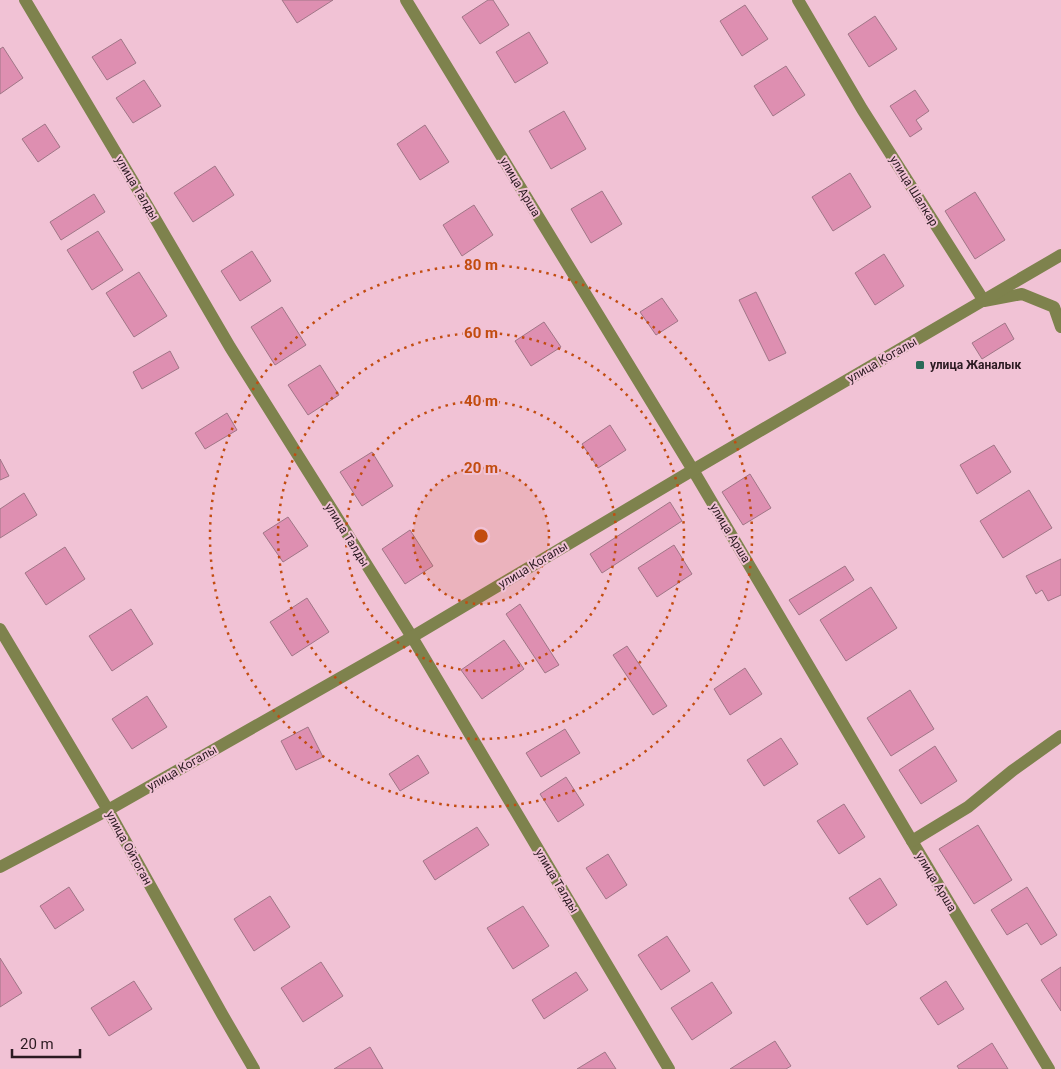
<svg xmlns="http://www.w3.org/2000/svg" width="1061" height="1069" font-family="Roboto,sans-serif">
<rect width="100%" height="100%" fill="#f1c2d5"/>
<g fill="#de8fb1" stroke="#a07687">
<polygon points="282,0 333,0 297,23"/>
<polygon points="488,0 493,0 509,25 480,44 462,17"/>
<polygon points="745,5 768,39 742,56 720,21"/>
<polygon points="875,16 897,49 869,67 848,34"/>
<polygon points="529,32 548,63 515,83 496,52"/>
<polygon points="121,39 136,63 107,80 92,57"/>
<polygon points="3,47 23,78 0,94 0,49"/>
<polygon points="786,66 805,95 773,116 754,86"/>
<polygon points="144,80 161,106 133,123 116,98"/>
<polygon points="915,90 929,111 916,120 922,129 910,137 890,106"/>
<polygon points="564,111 586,149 551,169 529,131"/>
<polygon points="45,124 60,147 38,162 22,139"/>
<polygon points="425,125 449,162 420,180 397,144"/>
<polygon points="215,166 234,195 193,222 174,193"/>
<polygon points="850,173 871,207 833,231 812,197"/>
<polygon points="602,191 622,224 591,243 571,209"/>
<polygon points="975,192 1005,240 975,259 945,211"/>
<polygon points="94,194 105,212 61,240 50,222"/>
<polygon points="474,205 493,235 462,256 443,225"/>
<polygon points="98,231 123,270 92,290 67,250"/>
<polygon points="252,251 271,281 240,301 221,271"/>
<polygon points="884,254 904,286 875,305 855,273"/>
<polygon points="139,272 167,316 134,337 106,293"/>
<polygon points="756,292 786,353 769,361 739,300"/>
<polygon points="662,298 678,321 656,335 640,312"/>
<polygon points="282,307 306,345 275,365 251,327"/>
<polygon points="544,322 561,347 531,366 515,341"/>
<polygon points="1005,323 1014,339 982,359 972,343"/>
<polygon points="170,351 179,368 142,389 133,372"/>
<polygon points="320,365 339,395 308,415 288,385"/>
<polygon points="227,413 237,430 205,449 195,433"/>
<polygon points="610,425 626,450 598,468 582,444"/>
<polygon points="994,445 1011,472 977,494 960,465"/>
<polygon points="372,452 393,486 362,506 340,472"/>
<polygon points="0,459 9,476 0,480"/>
<polygon points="750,474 771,508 743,525 722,492"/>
<polygon points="1029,490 1052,528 1003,558 980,521"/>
<polygon points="24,493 37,515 0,538 0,509"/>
<polygon points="670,502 682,521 602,573 590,554"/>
<polygon points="288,517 308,546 283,562 263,533"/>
<polygon points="410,530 433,566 405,584 382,549"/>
<polygon points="674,545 692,574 657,597 638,568"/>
<polygon points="65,547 85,579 46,605 25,573"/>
<polygon points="1061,559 1061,595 1048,601 1042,590 1036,594 1026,576"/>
<polygon points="845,566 854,580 799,615 789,600"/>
<polygon points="871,587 897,628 846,661 820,620"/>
<polygon points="307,598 329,632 292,656 270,622"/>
<polygon points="520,604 559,665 545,673 506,614"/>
<polygon points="131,609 153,644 112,671 89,636"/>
<polygon points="504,640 524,669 482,699 461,670"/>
<polygon points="627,646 667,706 653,715 613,655"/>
<polygon points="745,668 762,694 730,715 714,689"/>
<polygon points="910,690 934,729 891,756 867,718"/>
<polygon points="147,696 167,727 132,749 112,719"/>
<polygon points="308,727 323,757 296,770 281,741"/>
<polygon points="565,729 580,753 541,777 526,753"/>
<polygon points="781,738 798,764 764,786 747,760"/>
<polygon points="935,746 957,781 921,804 899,770"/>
<polygon points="418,755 429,773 400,791 389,774"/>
<polygon points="566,777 584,805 558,822 540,794"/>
<polygon points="844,804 865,837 839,854 817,821"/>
<polygon points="978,825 1012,880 974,904 939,849"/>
<polygon points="477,827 489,845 435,880 423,861"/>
<polygon points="608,854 627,885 606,899 586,868"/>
<polygon points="880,878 897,905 867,925 849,898"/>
<polygon points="69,887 84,910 55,929 40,906"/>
<polygon points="1027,887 1057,935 1041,945 1027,923 1007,935 991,910"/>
<polygon points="270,896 290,927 254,951 234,919"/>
<polygon points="523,906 549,946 513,969 487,928"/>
<polygon points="667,936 690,971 661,990 638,955"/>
<polygon points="0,958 22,993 0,1007"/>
<polygon points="321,962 343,996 303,1022 281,988"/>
<polygon points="1061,967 1061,1011 1041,980"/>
<polygon points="576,972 588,990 544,1019 532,1000"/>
<polygon points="134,981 152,1009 109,1036 91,1008"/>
<polygon points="946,981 964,1009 938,1025 920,998"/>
<polygon points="712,982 732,1013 692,1040 671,1008"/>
<polygon points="775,1041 791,1066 786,1069 730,1069"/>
<polygon points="992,1043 1008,1069 959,1069 957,1066"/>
<polygon points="370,1047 383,1069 334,1069"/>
<polygon points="605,1052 616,1069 577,1069"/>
</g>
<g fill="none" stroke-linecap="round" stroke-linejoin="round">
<g stroke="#7e824d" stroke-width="12">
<polyline points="25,0 150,210 230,347 412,637 669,1069"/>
<polyline points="406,0 693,470 912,841 1049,1069"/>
<polyline points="798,0 862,109 984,301 1022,294 1054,307 1061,327"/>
<polyline points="0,629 108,810 222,1014 254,1069"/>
<polyline points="912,841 968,807 1012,771 1061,736"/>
<polyline points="0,867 108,810 412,637 693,470 1061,255"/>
</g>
</g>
<circle cx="481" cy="536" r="68" fill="#c24c10" fill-opacity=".12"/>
<g fill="none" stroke="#c24c10" stroke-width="2.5" stroke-dasharray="2.5 5">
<circle cx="481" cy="536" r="68"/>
<circle cx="481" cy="536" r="135"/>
<circle cx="481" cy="536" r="203"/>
<circle cx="481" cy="536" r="271"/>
</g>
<rect fill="#2a6a58" stroke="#f1c2d5" stroke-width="2" x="915" y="360" width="10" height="10" rx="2.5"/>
<g text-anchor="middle" stroke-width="4" stroke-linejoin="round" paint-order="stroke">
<g font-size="12" fill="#2b1a21" stroke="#f1c2d5">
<text transform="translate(520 187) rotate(59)" y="4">улица Арша</text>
<text transform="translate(137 188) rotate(59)" y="4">улица Талды</text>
<text transform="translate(914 191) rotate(58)" y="4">улица Шалкар</text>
<text transform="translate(882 360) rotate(-30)" y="4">улица Когалы</text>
<text transform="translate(730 533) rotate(59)" y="4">улица Арша</text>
<text transform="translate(347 535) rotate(58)" y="4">улица Талды</text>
<text transform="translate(533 565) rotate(-31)" y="4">улица Когалы</text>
<text transform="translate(182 768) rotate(-30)" y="4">улица Когалы</text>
<text transform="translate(129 848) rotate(61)" y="4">улица Ойтоган</text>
<text transform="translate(557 881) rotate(59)" y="4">улица Талды</text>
<text transform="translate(936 882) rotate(59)" y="4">улица Арша</text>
</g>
<g font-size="12" font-weight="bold" fill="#2b1a21" stroke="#f1c2d5" text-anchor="start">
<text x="930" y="369">улица Жаналык</text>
</g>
</g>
<circle cx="481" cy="536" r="8" fill="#c24c10" stroke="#f1c2d5" stroke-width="2.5"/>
<g font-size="15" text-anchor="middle" font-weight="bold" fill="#c24c10" stroke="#f1c2d5" stroke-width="4" stroke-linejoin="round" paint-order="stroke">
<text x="481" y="270">80 m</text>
<text x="481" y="338">60 m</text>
<text x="481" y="406">40 m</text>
<text x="481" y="473">20 m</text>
</g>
<path d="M12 1049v8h68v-8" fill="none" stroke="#2b1a21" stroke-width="2.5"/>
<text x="20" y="1049" font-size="15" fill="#2b1a21" stroke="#f1c2d5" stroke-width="4" paint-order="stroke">20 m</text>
</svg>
